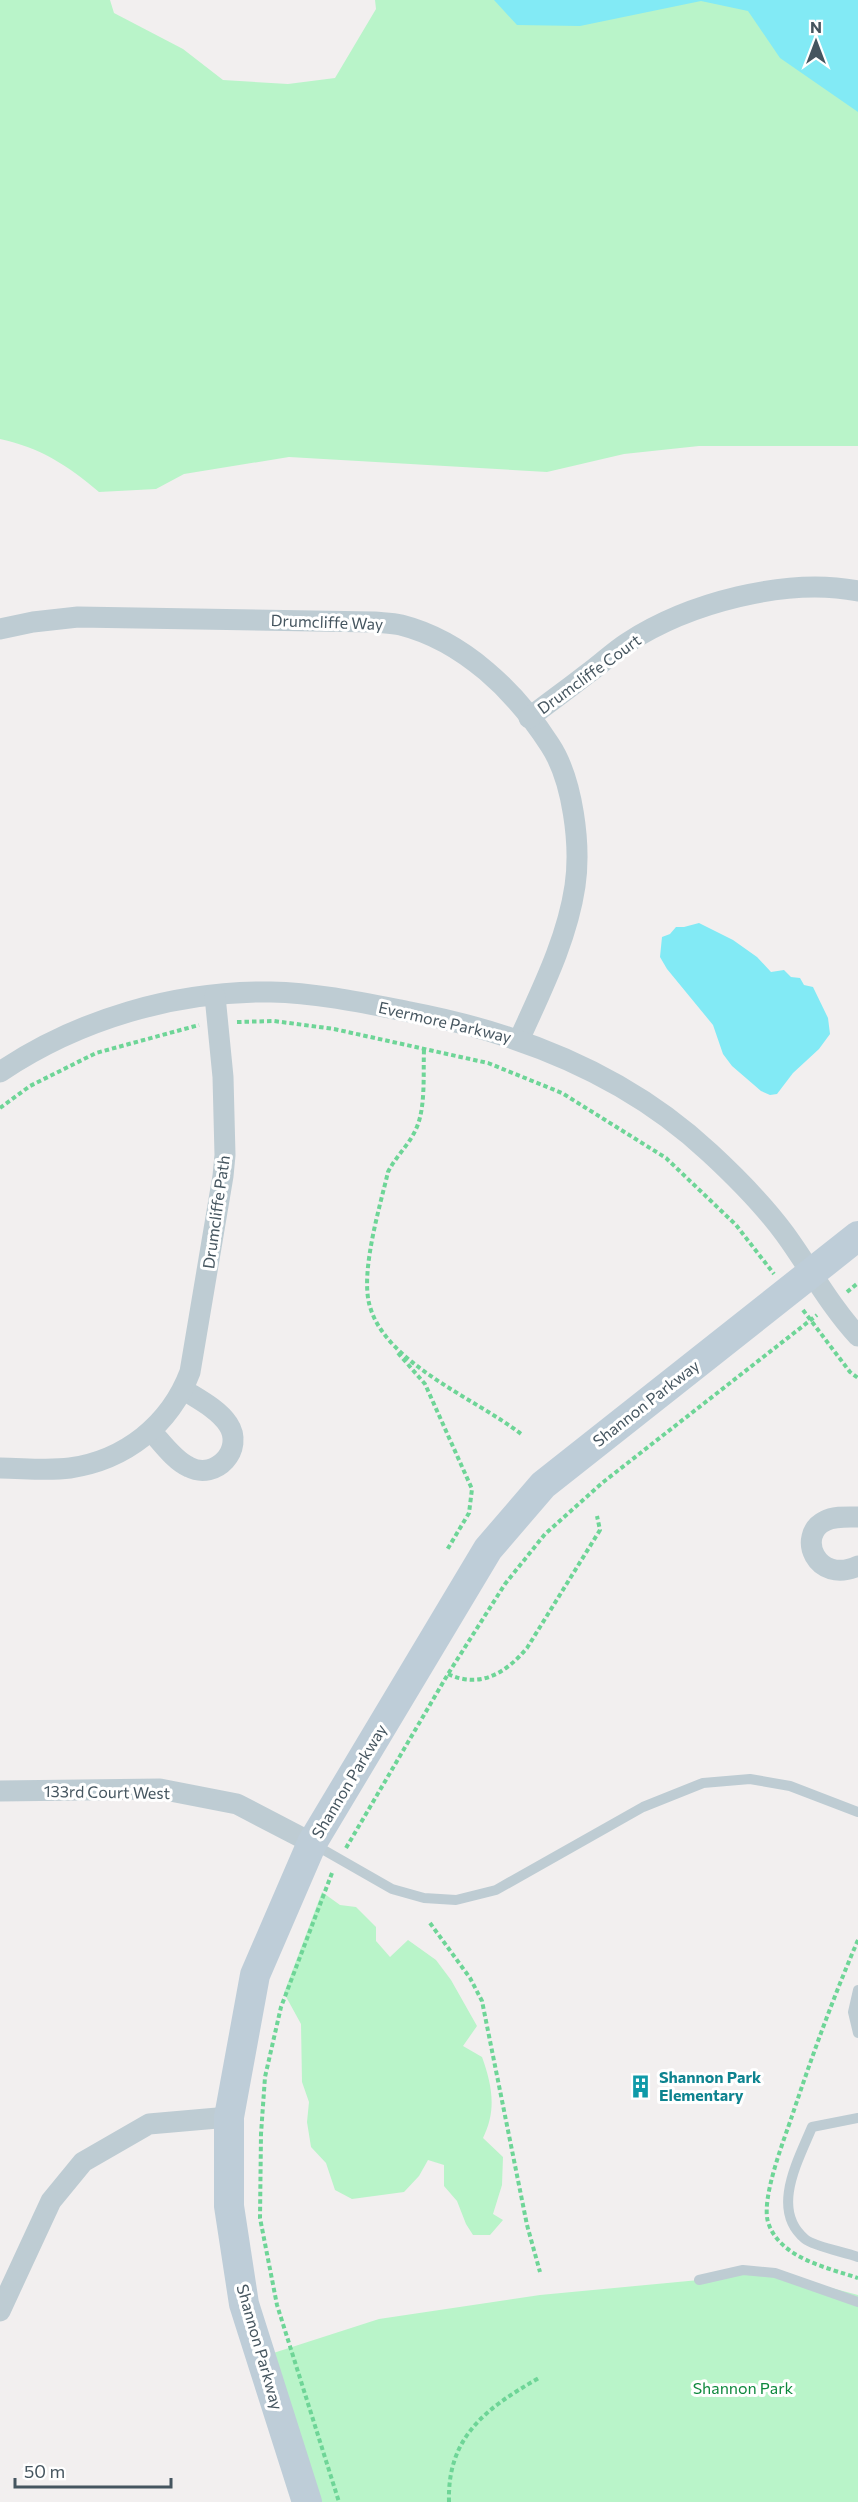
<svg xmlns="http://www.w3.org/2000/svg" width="858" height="2502" font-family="Commissioner,sans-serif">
<rect width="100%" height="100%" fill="#f2efef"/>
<g fill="#b9f4c9">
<path d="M0 0H110L114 13 183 49 223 80 288 84 335 78 376 9 375 0H858V446H699L624 454 547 472 289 457 184 474 156 489 99 492C67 465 41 448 0 439Z"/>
<path d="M322 1892 340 1905 356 1907 376 1927V1941L390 1957 408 1940 436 1960 451 1980 477 2026 463 2046 482 2057C492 2085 497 2110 483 2138L503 2157 502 2185 493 2214 503 2220 490 2235H473L466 2224 457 2201 444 2186V2165L428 2160 419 2176 404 2192 352 2199 335 2190 326 2163 311 2147 307 2122 309 2102 302 2082 301 2024 284 1993Z"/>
<polygon points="743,2270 775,2273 858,2295 858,2502 307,2502 261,2357 379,2319 540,2295 699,2280"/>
</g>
<g fill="#82eaf5">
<polygon points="494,0 858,0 858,112 780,58 748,11 701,1 580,26 517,25"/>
<polygon points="699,923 733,940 757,957 771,972 784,970 791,977 800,978 804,985 813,987 828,1018 830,1034 819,1049 793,1073 777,1094 770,1095 761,1091 732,1066 723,1054 713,1025 667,969 660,957 662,937 670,934 676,927 684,927"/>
</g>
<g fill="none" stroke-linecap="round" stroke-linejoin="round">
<g stroke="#6ed597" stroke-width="4" stroke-dasharray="4.5 3" stroke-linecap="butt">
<polyline points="237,1022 274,1021 334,1029 488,1063 562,1093 666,1158 736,1225 774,1274"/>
<path d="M424 1050C423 1073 426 1108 416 1129 409 1145 396 1156 388 1172 380 1206 361 1269 369 1303 383 1363 475 1398 521 1434"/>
<polyline points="0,1108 30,1086 96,1053 199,1025"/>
<polyline points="847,1292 858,1283"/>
<polyline points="803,1310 850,1372 858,1378"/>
<polyline points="398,1353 425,1384 472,1489 469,1513 447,1550"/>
<path d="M448 1674C480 1689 506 1673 527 1648L600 1530 597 1516"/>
<polyline points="346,1848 448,1674 505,1584 545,1534 602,1483 817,1315"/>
<polyline points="332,1873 281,2007 265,2077 261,2134 260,2218 277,2305 339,2502"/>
<polyline points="430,1923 470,1978 482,2001 527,2225 540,2272"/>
<path d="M858 1940C833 1998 812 2056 792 2116 784 2140 761 2198 768 2222 779 2258 828 2268 858 2278"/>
<path d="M449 2502C447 2437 486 2408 539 2378"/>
</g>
<g stroke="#beccd3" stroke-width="10">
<polyline points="315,1845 392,1889 424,1898 456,1900 496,1890 643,1807 703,1783 750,1779 790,1786 858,1812"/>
<polyline points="858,1990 853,2012 858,2033"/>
<path d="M858 2118 812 2127C798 2161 770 2210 805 2239 815 2247 845 2252 858 2257"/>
<polyline points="699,2280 743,2270 775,2273 858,2302"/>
</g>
<g stroke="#beccd3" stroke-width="21">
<path d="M0 629 33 622 78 617 374 622C383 623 392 623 401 625 464 641 516 692 550 745 573 780 581 845 575 886 567 940 541 991 519 1040"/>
<path d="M529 718C548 703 568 689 587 674 601 664 613 652 627 643 688 603 786 577 858 591"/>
<path d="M0 1072C79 1019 175 991 271 992 318 993 364 1003 410 1012 520 1033 627 1075 710 1153 737 1178 763 1204 785 1234 809 1267 830 1306 858 1336"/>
<path d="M152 1432C162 1443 175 1461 189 1467 216 1481 245 1449 228 1424 218 1409 198 1399 184 1390"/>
<path d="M0 1468C22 1468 47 1471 70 1468 125 1460 170 1425 190 1372L223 1176 225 1155 223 1077 215 996"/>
<path d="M858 1517C848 1517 834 1516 825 1521 796 1535 816 1585 858 1566"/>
<polyline points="0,1791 160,1789 237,1804 312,1843"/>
<polyline points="0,2311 51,2201 83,2162 149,2124 229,2117"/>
</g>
<polyline stroke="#becdd8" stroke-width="30" points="307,2502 244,2304 229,2206 229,2117 255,1975 312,1843 488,1549 543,1485 858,1236"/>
</g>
<defs>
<symbol id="building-bare" viewBox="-9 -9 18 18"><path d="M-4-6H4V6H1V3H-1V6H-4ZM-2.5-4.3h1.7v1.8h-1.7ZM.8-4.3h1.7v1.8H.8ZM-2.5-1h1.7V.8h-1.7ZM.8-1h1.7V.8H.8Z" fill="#0f9aa8" stroke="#fff" stroke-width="2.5" paint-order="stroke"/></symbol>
</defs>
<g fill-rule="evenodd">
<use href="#building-bare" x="624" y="2070" width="33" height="33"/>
</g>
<g text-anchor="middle" stroke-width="6" stroke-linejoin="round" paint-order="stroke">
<g font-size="16" fill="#45555f" stroke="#fff">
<text transform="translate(327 622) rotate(2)" y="6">Drumcliffe Way</text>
<text transform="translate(589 674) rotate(-36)" y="6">Drumcliffe Court</text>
<text transform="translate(445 1022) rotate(13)" y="6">Evermore Parkway</text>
<text transform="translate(216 1212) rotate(-82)" y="6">Drumcliffe Path</text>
<text transform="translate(646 1403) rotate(-38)" y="6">Shannon Parkway</text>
<text transform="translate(349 1781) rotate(-59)" y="6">Shannon Parkway</text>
<text transform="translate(107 1792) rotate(1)" y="6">133rd Court West</text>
<text transform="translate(260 2347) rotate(74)" y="6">Shannon Parkway</text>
</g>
<g font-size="16" font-weight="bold" fill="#0d838f" stroke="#fff" text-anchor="start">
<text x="659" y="2083">Shannon Park<tspan x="659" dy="18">Elementary</tspan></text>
</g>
<g font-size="16" fill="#0e883d" stroke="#fff">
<text x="743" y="2394">Shannon Park</text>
</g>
</g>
<g transform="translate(816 42)" stroke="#ffffff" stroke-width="4.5" paint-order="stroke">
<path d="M0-4.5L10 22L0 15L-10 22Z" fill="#45555f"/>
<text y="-9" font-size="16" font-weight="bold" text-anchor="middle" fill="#45555f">N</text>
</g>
<path d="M15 2478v9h156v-9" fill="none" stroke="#45555f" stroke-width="3"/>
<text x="24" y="2478" font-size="18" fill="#45555f" stroke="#ffffff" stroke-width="4.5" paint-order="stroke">50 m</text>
</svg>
